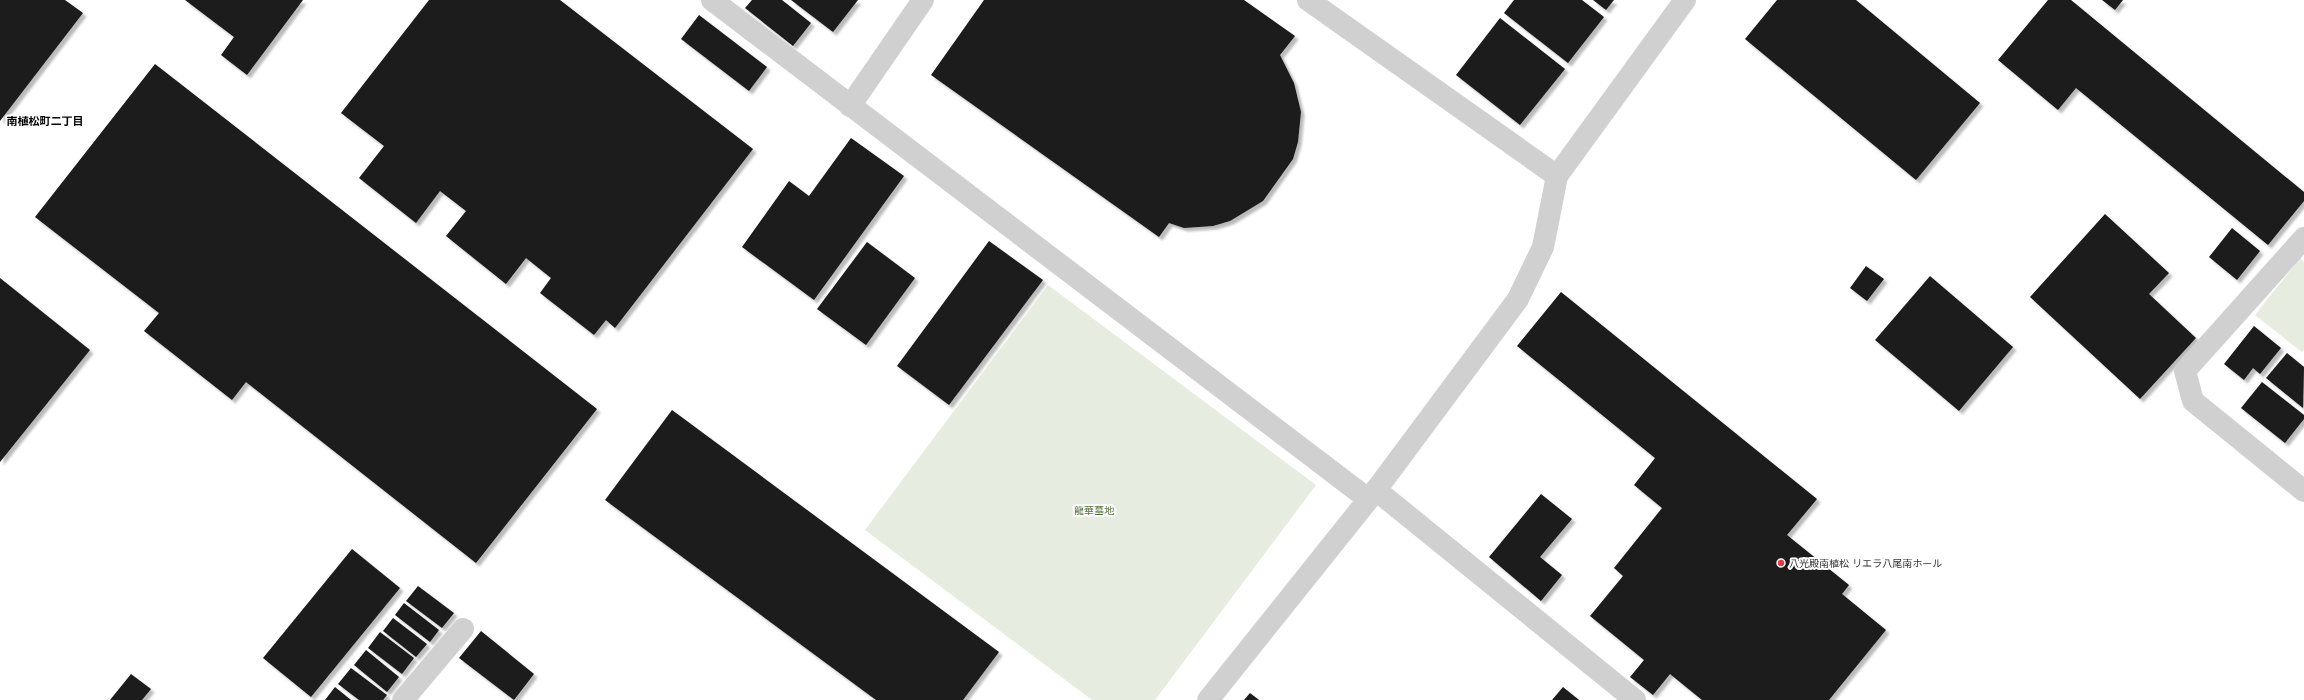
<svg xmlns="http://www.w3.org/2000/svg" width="2304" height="700" font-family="'DejaVu Sans','Noto Sans JP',sans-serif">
<defs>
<filter id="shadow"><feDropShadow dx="3.5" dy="3.5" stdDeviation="1" flood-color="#0004"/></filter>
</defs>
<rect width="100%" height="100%" fill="#fff"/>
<g fill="#e6ecdf">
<polygon points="2300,258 2304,262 2304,350 2302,352 2255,315"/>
<polygon points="1048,285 1316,485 1155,700 1092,700 865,530"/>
</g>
<g fill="#1a1a1a" filter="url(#shadow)">
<polygon points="0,0 65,0 83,13 0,121"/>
<polygon points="185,0 303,0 247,75 221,55 234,37"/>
<polygon points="429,0 560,0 753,149 615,328 606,320 594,335 540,293 551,278 526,258 506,284 446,236 466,211 440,191 416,223 359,178 384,146 341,113"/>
<polygon points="752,0 782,0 811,23 793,46 745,8"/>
<polygon points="791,0 858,0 833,32"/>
<polygon points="984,0 1244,0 1295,36 1280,55 1294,83 1301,112 1298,142 1293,159 1263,201 1230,221 1213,226 1184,228 1169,223 1159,237 931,75"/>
<polygon points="1514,0 1582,0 1604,17 1568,63 1504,13"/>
<polygon points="1593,0 1614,0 1606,10"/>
<polygon points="1777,0 1856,0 1980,103 1916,180 1745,39"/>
<polygon points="2048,0 2071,0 2304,192 2304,201 2268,245 2076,88 2058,110 1998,60"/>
<polygon points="2102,0 2123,0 2115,10"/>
<polygon points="699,15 767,67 749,91 681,39"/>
<polygon points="1500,18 1565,69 1520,125 1456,75"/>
<polygon points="155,64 597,409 476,563 246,382 232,400 144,331 159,313 35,217"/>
<polygon points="851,138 904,176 814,300 742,247 789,181 809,196"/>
<polygon points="2105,214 2169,273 2149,294 2196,338 2140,399 2030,297"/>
<polygon points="2232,228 2260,251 2237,280 2209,257"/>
<polygon points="989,241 1043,280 949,405 897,366"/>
<polygon points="867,242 915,278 866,345 817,309"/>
<polygon points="1866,266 1884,279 1867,301 1850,288"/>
<polygon points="1930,276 2013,347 1959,411 1875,340"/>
<polygon points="0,278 90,350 0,462"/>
<polygon points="1561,292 1817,499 1787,535 1849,585 1842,594 1886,630 1829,700 1702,700 1670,674 1653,695 1630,677 1644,660 1590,616 1623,576 1614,568 1662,508 1634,485 1655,458 1517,346"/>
<polygon points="2254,326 2281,348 2260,374 2253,368 2244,380 2224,364"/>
<polygon points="2287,353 2304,367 2303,408 2266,378"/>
<polygon points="2262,382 2304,415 2304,419 2285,443 2241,408"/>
<polygon points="672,410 999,652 963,700 876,700 605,500"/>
<polygon points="1541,494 1572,519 1540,557 1562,575 1541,601 1489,557"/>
<polygon points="352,549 400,588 311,697 263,658"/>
<polygon points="418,586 454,613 442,628 406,601"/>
<polygon points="404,603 439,630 430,642 395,615"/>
<polygon points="393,618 427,644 416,657 383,631"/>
<polygon points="481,631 534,674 514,700 459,658"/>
<polygon points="380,632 414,658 402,674 368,648"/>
<polygon points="366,650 399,677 387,692 354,665"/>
<polygon points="351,668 387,695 383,700 359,700 338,684"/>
<polygon points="131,674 151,689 142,700 110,700"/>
<polygon points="335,687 351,700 325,700"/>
<polygon points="1563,687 1579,700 1552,700"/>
<polygon points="1250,693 1259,700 1244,700"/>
</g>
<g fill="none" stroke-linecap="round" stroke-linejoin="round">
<g stroke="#d0d0d0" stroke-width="22">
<polyline points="712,0 1368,499"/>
<polyline points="1308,0 1557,176"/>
<polyline points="850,106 923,0"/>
<polyline points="2304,238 2185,371 2193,401 2304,491"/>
<polyline points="1376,490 1635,700"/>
<polyline points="403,700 463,629"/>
<polyline points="1208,700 1376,490 1518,299 1543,247 1557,176 1685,0"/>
</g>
</g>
<circle fill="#e63946" stroke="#fff" stroke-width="1.5" cx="1781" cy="563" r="4"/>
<g text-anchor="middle" stroke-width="4" stroke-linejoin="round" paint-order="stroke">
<g font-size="10" fill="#56703f" stroke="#fff">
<text x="1094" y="514">龍華墓地</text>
</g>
<g font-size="10" fill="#333" stroke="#fff" text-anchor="start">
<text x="1789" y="567">八光殿南植松 リエラ八尾南ホール</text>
</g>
<g font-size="11" font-weight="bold" fill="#000" stroke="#fff">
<text x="45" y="125">南植松町二丁目</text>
</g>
</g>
</svg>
